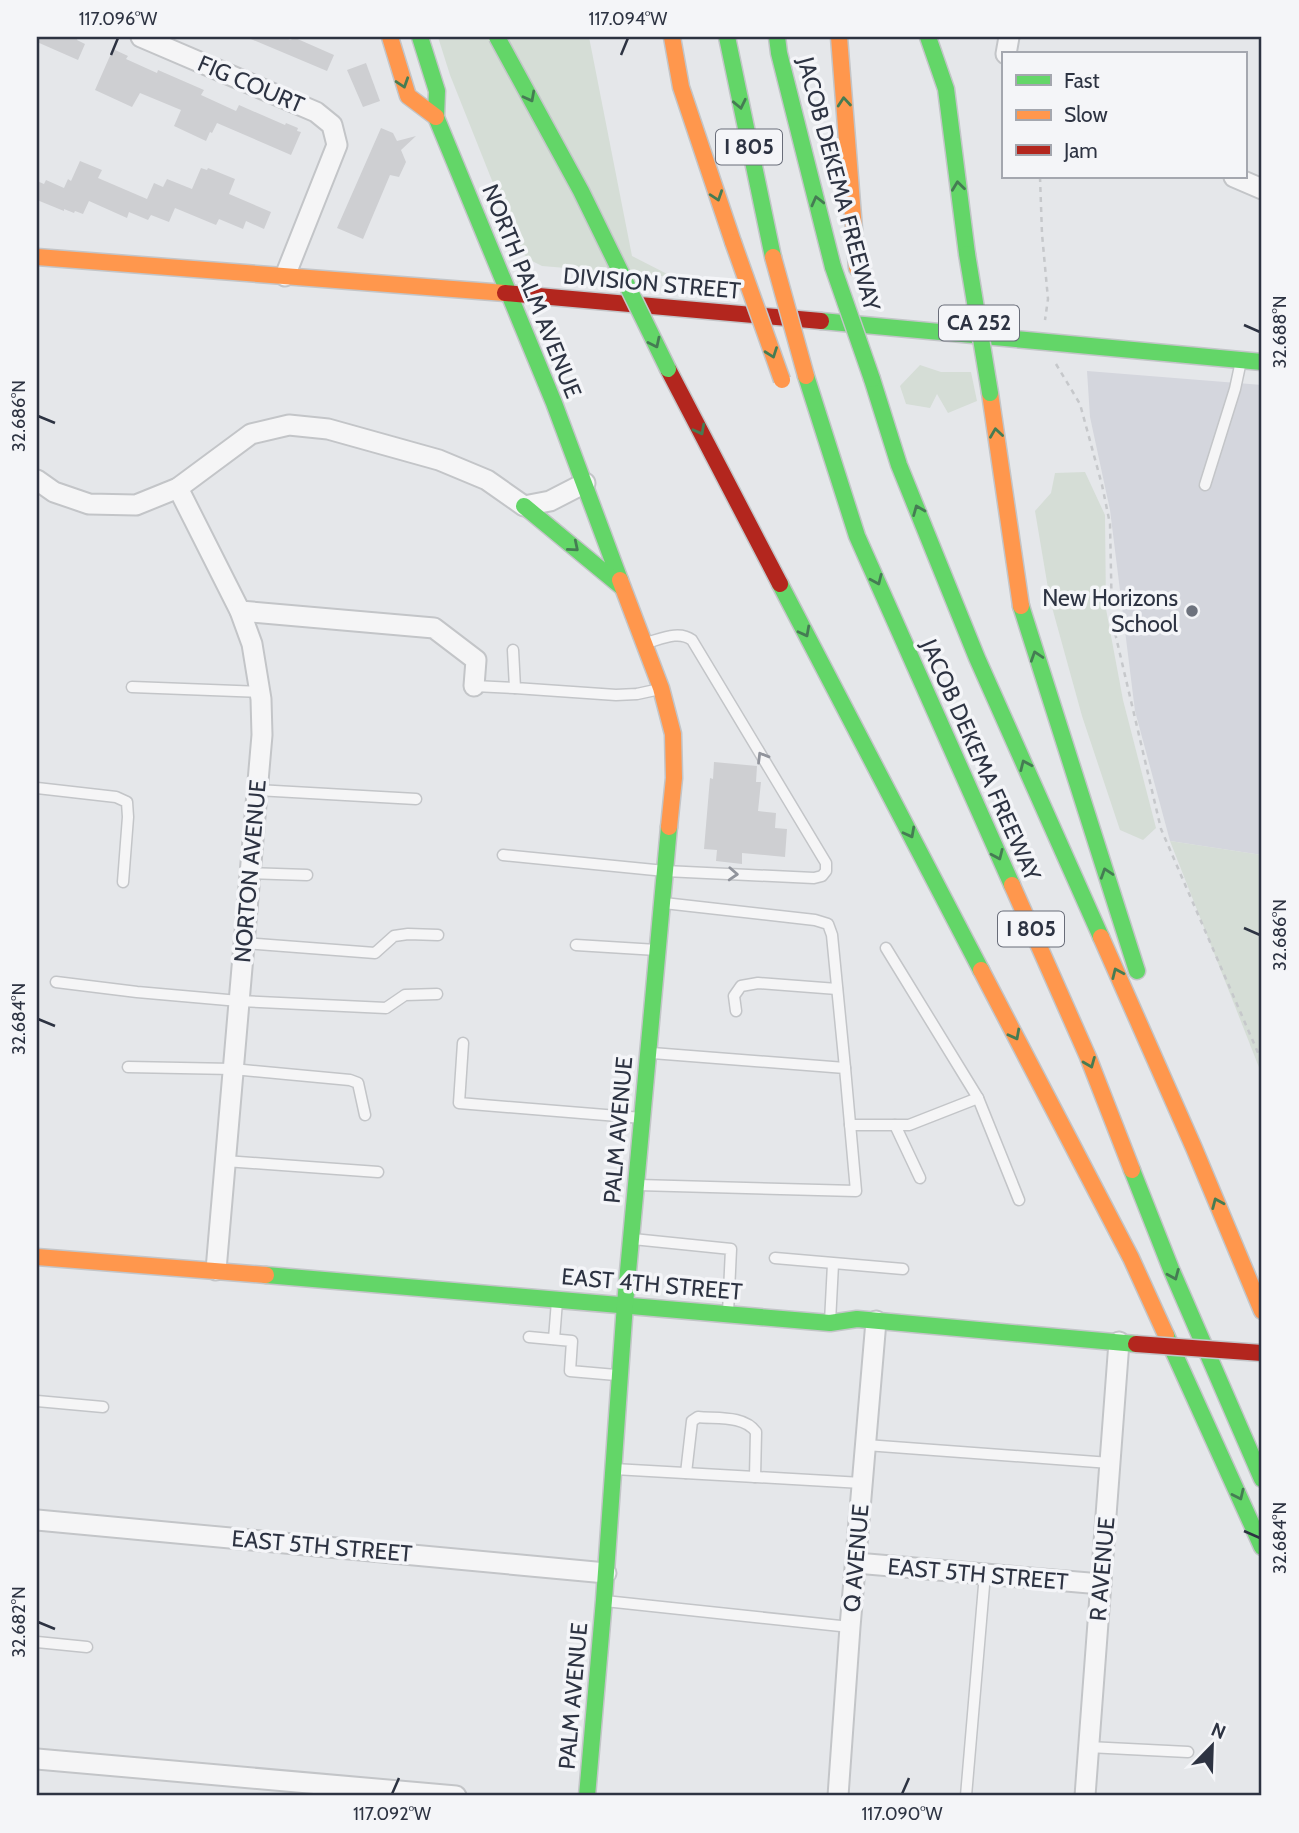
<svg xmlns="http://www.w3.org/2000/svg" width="1299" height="1833" font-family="Cabin,sans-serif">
<rect width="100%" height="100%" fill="#e5e7ea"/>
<polygon fill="#d4d6dd" points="1087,371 1262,385 1262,855 1170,841 1135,711 1110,510 1090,417"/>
<g fill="#d5ddd6">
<polygon points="438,37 589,37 632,256 673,277 542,266 530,260 520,251 450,75"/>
<polygon points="920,365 941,372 971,372 977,401 948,413 937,394 930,408 906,404 900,386"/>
<polygon points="1085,472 1105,515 1106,609 1123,700 1156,828 1143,840 1120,830 1082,716 1050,600 1035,511 1051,493 1055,473"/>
<polygon points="1170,841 1262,855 1262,1075"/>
</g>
<g fill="#cecfd2">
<polygon points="37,37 78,37 77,40 85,44 78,60 37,42"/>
<polygon points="246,37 283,37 291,40 293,37 334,55 327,71"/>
<polygon points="113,49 128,56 126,59 157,73 158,70 204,90 201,95 236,111 239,105 285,125 286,123 298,128 297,131 301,132 291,155 217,123 212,133 210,132 206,141 174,126 181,110 140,93 132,107 95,90"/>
<polygon points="366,63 380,101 363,107 347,70"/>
<polygon points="381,128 393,133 397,141 416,136 401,150 406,162 399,177 390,175 363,239 337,228"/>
<polygon points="80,161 102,170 98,178 147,199 154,183 163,187 167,179 192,189 201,168 207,170 208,168 235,179 229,194 271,212 264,229 246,221 243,229 219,219 216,225 175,208 169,222 151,215 148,220 129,212 127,218 89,201 83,214 75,211 74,213 64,209 64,211 37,200 37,181 44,184 46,180 64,188 68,179 71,181"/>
<polygon points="714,762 757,766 756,782 761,782 758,811 776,813 775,828 787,829 785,857 742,853 742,864 716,861 717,850 704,849 710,778 713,779"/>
</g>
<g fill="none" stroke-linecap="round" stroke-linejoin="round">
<defs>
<g id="lane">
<polyline points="1205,485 1235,389 1241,361"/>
<polyline points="513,650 515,688 616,695 637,694 660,689"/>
<polyline points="474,686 515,688"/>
<polyline points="132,687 260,692"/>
<polyline points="37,788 116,797 127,802 128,817 123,882"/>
<polyline points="257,790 416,799"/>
<path d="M503 855 665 871 814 878 822 876 826 871V863L692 640C679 630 661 639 646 643"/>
<polyline points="250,873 307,875"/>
<polyline points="664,903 815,920 828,924 832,935 845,1068"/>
<polyline points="244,943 375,953 394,936 408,934 438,935"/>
<polyline points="576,945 657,950"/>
<polyline points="886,948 978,1098 1019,1200"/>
<polyline points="56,982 137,992 239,1001 386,1008 405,995 437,994"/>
<polyline points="736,1011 734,996 741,986 758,983 837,989"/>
<polyline points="463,1043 459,1103 642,1118"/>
<polyline points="128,1067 233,1069 350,1080 358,1083 365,1115"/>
<polyline points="850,1125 909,1125 978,1098"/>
<polyline points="895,1125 920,1178"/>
<polyline points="225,1161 378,1172"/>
<polyline points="638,1185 856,1191 845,1068 652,1053"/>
<polyline points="633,1239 731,1249 728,1313"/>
<polyline points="775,1258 903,1269"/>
<polyline points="830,1322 833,1264"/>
<polyline points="529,1337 572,1341 570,1371 616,1375"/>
<polyline points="554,1339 557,1301"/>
<polyline points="37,1401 103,1407"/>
<polyline points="866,1445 1110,1463"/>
<polyline points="614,1469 862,1483"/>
<path d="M686 1473 692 1421 698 1417C716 1419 744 1415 756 1432L755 1477"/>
<polyline points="605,1601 850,1627"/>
<polyline points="37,1642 87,1647"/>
<polyline points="1088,1747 1188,1752"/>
<polyline points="966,1796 985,1574"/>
</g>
<g id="street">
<polyline points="141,37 316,112 332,125 337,145 285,276"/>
<polyline points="1006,54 1009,37"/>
<polyline points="1234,177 1262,189"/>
<polyline points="37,480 54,492 89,504 136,505 178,488 251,434 289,425 328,429 439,460 487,480 524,506 550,501 585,483"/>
<polyline points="178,488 240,611 252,644 261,699 262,735 216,1270"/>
<polyline points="240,611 434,628 476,660 474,686"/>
<polyline points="37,1520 606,1573"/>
<polyline points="856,1563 1101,1584"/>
<polyline points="37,1759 456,1796"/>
<polyline points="838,1796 850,1627 876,1321"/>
<polyline points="1085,1796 1119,1342"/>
</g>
<g id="fast">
<polyline points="420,37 437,91 436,117 554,403 620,580"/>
<polyline points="727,37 773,257"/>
<polyline points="777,37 779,53 833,267"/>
<polyline points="928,37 946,89 967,254"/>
<polyline points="821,321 1262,362"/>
<polyline points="806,376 857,536 1012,885"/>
<polyline points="872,379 899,465 977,658 1101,937"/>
<polyline points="524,506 622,587"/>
<polyline points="780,584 981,970"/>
<polyline points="1021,606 1137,971"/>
<polyline points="1132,1170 1171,1269 1262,1479"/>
<polyline points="266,1275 830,1323 857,1319 1136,1344"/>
<polyline points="1166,1335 1262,1547"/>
<polyline points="587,1796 604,1600 625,1304 669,827"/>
</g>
<g id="slow">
<polyline points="390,37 408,96 436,117"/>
<polyline points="672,37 681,87 733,242"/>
<polyline points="839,37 857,268"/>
<polyline points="37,257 505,293"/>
<polyline points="990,393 1021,606"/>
<polyline points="620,580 661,688 673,734 674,778 669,827"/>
<polyline points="1012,885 1088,1057 1132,1170"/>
<polyline points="1101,937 1194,1148 1262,1311"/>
<polyline points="981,970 1131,1258 1166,1335"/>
<polyline points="37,1257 266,1275"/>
</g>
<g id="jam">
<polyline points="505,293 821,321"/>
<polyline points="668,369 780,584"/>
</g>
</defs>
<use href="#lane" stroke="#c3c5c8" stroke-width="13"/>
<use href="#street" stroke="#c3c5c8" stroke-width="23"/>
<use href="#fast" stroke="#c3c5c8" stroke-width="19"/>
<use href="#slow" stroke="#c3c5c8" stroke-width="19"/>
<use href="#jam" stroke="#c3c5c8" stroke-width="19"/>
<g stroke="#c6c8cb" stroke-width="2.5" stroke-dasharray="5 5" stroke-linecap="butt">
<polyline points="1040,177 1042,234 1048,299 1045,320"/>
<polyline points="1056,364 1080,404 1102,485 1110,524 1112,620 1161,829 1262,1062"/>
</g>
<use href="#lane" stroke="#f5f5f6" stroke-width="10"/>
<use href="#street" stroke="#f5f5f6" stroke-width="19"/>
<use href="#fast" stroke="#63d668" stroke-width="16"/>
<use href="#slow" stroke="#ff974d" stroke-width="16"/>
<use href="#jam" stroke="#b3261e" stroke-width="16"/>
<defs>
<g id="fast-bridge">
<polyline points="497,37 581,191 668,369"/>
<polyline points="967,254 990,393"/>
<polyline points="833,267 872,379"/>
</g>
<g id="slow-bridge">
<polyline points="733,242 782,380"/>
<polyline points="773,257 806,376"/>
</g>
<polyline id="jam-bridge" points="1136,1344 1262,1353"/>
</defs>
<use href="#fast-bridge" stroke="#c3c5c8" stroke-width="19" stroke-linecap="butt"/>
<use href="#slow-bridge" stroke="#c3c5c8" stroke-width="19" stroke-linecap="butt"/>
<use href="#jam-bridge" stroke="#c3c5c8" stroke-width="19" stroke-linecap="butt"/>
<use href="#fast-bridge" stroke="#63d668" stroke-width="16"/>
<use href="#slow-bridge" stroke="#ff974d" stroke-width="16"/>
<use href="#jam-bridge" stroke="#b3261e" stroke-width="16"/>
</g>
<defs><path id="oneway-chevron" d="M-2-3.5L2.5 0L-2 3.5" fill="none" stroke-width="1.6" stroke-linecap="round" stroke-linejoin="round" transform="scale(1.75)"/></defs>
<g stroke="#457c53">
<use href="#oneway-chevron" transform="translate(403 83) rotate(72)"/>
<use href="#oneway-chevron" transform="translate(530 97) rotate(62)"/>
<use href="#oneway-chevron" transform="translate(844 102) rotate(-95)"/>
<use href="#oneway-chevron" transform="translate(740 104) rotate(78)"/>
<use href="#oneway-chevron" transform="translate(958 186) rotate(-97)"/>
<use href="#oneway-chevron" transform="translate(717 196) rotate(71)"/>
<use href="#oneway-chevron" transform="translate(817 201) rotate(-104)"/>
<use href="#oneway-chevron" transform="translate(655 343) rotate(64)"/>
<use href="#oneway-chevron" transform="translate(772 353) rotate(70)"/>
<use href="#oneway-chevron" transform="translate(700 430) rotate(62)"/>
<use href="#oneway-chevron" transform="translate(996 433) rotate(-98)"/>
<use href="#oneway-chevron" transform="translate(918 510) rotate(-112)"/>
<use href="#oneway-chevron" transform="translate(574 547) rotate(40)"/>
<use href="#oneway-chevron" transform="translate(877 580) rotate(66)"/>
<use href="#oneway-chevron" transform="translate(805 632) rotate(62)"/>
<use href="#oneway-chevron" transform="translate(1036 656) rotate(-108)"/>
<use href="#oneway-chevron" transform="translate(1025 765) rotate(-114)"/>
<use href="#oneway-chevron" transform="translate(910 833) rotate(62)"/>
<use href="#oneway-chevron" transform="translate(998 855) rotate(66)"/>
<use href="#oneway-chevron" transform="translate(1106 873) rotate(-108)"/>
<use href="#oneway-chevron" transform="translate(1117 973) rotate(-114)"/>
<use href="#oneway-chevron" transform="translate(1015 1035) rotate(62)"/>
<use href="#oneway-chevron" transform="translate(1090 1063) rotate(68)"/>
<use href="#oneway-chevron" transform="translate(1217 1203) rotate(-113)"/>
<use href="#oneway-chevron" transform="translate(1174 1275) rotate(67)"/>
<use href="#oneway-chevron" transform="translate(1239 1495) rotate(65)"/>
</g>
<g stroke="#91949c">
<use href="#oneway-chevron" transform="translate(762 757) rotate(-121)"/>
<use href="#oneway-chevron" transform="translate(733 874) rotate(3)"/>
</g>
<path fill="none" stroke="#2d3342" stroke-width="2.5" d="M111 55 118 38M621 55 628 38M1244 325 1260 332M38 416 55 423M1244 928 1260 935M38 1019 55 1026M1244 1531 1260 1538M38 1622 55 1629M392 1794 399 1778M902 1794 909 1778"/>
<circle fill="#6d727d" stroke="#f4f5f8" stroke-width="2.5" cx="1192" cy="611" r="7"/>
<g text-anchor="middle" stroke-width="7" stroke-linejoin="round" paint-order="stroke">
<g fill="#f4f5f8" stroke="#696d79" stroke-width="2">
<rect x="716" y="129.5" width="66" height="35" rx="5"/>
<rect x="939" y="305.5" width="80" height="35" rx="5"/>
<rect x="998" y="911.5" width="66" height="35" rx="5"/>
</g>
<g font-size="21" font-weight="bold" fill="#2d3342">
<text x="749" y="154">I 805</text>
<text x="979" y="330">CA 252</text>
<text x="1031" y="936">I 805</text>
</g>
<g font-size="23" fill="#2d3342" stroke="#f4f5f8">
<text transform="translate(251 84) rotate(23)" y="8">FIG COURT</text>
<text transform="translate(839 184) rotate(75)" y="8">JACOB DEKEMA FREEWAY</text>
<text transform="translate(652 283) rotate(5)" y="8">DIVISION STREET</text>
<text transform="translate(532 291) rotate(68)" y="8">NORTH PALM AVENUE</text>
<text transform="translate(981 760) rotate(66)" y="8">JACOB DEKEMA FREEWAY</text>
<text transform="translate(250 871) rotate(-85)" y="8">NORTON AVENUE</text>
<text transform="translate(618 1130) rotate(-85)" y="8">PALM AVENUE</text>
<text transform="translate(652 1284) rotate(5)" y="8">EAST 4TH STREET</text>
<text transform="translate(322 1546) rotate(5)" y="8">EAST 5TH STREET</text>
<text transform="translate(856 1558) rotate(-85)" y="8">Q AVENUE</text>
<text transform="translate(1102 1569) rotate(-85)" y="8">R AVENUE</text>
<text transform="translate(978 1574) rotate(5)" y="8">EAST 5TH STREET</text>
<text transform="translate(573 1696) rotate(-85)" y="8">PALM AVENUE</text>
</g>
<g font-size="23" fill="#2d3342" stroke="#f4f5f8" text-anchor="end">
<text x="1178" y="606">New Horizons<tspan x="1178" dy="26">School</tspan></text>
</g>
</g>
<rect width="1299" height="1833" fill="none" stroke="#f4f5f8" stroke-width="77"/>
<rect x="1002" y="52" width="245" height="126" fill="#f4f5f8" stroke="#a4a7af" stroke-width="2"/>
<rect x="1016" y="75" width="35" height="10" fill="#63d668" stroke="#a4a7af" stroke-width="2"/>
<text x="1064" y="88" font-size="21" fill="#2d3342">Fast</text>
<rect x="1016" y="110" width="35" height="10" fill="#ff974d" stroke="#a4a7af" stroke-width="2"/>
<text x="1064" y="122" font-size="21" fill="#2d3342">Slow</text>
<rect x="1016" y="145" width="35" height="10" fill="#b3261e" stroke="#a4a7af" stroke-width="2"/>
<text x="1064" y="158" font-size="21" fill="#2d3342">Jam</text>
<g transform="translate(1212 1746) rotate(23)" stroke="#f4f5f8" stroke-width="5" paint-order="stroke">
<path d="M0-5L12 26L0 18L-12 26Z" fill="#2d3342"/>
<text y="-10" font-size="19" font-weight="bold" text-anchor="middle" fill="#2d3342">N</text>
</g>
<rect x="38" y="38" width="1222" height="1756" fill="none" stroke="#2d3342" stroke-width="2.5"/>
<g font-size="18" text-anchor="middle" fill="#2d3342">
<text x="118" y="25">117.096°W</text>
<text x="628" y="25">117.094°W</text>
<text transform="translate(1280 332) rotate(-90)" y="6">32.688°N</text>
<text transform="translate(19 416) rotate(-90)" y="6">32.686°N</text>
<text transform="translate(1280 935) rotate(-90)" y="6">32.686°N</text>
<text transform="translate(19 1019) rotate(-90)" y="6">32.684°N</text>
<text transform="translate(1280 1538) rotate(-90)" y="6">32.684°N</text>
<text transform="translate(19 1622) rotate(-90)" y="6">32.682°N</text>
<text x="392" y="1820">117.092°W</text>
<text x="902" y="1820">117.090°W</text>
</g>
</svg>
